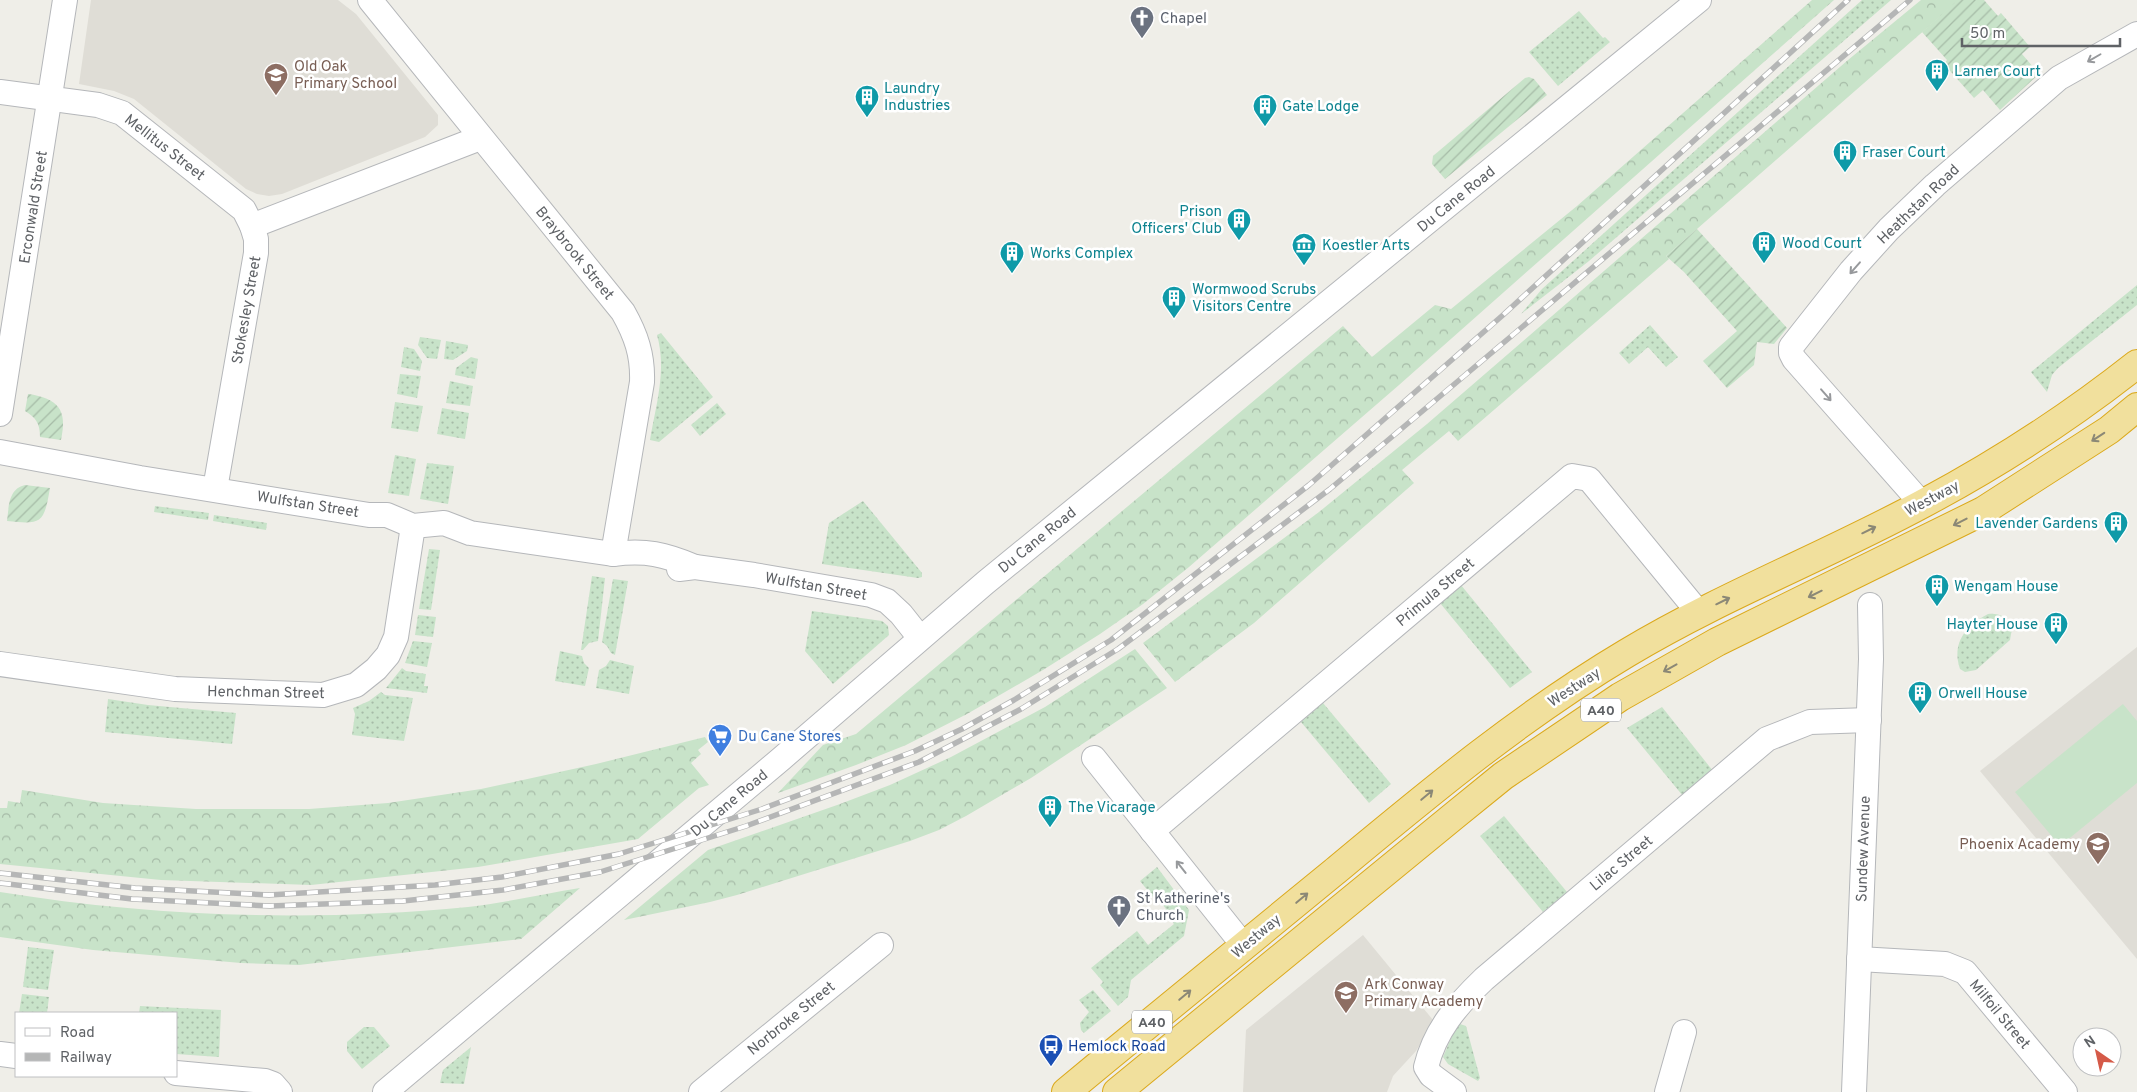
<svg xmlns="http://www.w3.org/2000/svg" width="2137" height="1092" font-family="Overpass,sans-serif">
<defs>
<pattern id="grass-dots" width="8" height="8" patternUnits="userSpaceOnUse" patternTransform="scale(1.25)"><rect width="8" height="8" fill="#c8e3c9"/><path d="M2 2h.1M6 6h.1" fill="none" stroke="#a6bba7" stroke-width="1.8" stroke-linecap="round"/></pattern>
<pattern id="forest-crowns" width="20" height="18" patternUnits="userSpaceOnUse" patternTransform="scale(1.25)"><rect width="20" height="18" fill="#c8e3c9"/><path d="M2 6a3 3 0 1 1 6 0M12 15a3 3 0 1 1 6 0" fill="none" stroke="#a6bba7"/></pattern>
<pattern id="garden-furrows" width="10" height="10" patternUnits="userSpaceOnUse" patternTransform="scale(1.25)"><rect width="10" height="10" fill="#c8e3c9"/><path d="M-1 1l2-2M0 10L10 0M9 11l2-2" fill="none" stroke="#a6bba7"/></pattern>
</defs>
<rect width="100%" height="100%" fill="#efeee8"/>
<g fill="#dfddd6">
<polygon points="91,0 338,0 356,14 438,115 438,125 425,137 282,194 269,196 257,194 246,189 134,99 114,91 79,84"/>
<polygon points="2137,647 2137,959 1980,771"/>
<polygon points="1363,935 1433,1020 1429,1030 1416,1051 1393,1076 1387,1092 1243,1092 1246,1030"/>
</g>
<g fill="url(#grass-dots)">
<polygon points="1862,0 1891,0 1589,261 1521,314 1542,289"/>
<polygon points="1579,11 1603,38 1605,37 1610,42 1558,86 1529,52"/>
<polygon points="2137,285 2137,305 2058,368 2052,375 2047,392 2031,372"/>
<polygon points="1650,325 1678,357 1666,367 1648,347 1629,364 1619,353"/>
<path d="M661 333 713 397 659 442 650 440C656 405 667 370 657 335Z"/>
<polygon points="420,337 441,340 437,359 427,358 418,345"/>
<polygon points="446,341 468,345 467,351 453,360 444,359"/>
<polygon points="404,347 414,349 422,361 420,371 401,367"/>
<polygon points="471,357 478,359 475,379 455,375 456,368"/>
<polygon points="400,374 421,376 417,398 397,394"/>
<polygon points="450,381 473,386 470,406 446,403"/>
<polygon points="395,402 423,406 418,432 391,428"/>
<polygon points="717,403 726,414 700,436 691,425"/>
<polygon points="442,408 469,413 465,439 437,434"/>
<polygon points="395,455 416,459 409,496 388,493"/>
<polygon points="427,463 454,466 448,504 420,499"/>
<polygon points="863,501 922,573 922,577 918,578 822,564 829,523"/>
<polygon points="155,506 209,513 208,520 154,512"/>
<polygon points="214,515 267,523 266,530 213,521"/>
<polygon points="429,549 440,550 431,610 419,609"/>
<polygon points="592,576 605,578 598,641 589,643 583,650 581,650"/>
<polygon points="613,579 628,581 615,655 611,653 607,646 602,642"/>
<polygon points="1461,585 1532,672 1510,688 1440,603"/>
<polygon points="812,611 882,621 888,626 889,635 833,684 805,651"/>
<path d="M1988 614C2000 613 2006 617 2012 628L2010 640 1976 670 1965 672 1960 669C1951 643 1966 625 1988 614Z"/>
<polygon points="418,615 436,617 433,637 415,635"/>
<polygon points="413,641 432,643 427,667 405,663"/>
<polygon points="560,651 582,656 584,663 589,668 585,686 555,681"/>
<polygon points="610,660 634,666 629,694 596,688 599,670 606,666"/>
<polygon points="402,668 406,671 426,674 424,686 428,686 427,693 386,688"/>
<polygon points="381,692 385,695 413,698 404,741 352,735 355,714 353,708 369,701"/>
<polygon points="108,699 148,705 236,713 232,744 105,732"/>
<polygon points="1323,703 1391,784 1369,803 1301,722"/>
<polygon points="1662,707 1713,771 1683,796 1627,728"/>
<polygon points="1504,816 1567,892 1543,912 1480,836"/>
<polygon points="1157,867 1189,910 1184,936 1131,980 1128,997 1118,1006 1100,985 1103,982 1091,968 1137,931 1148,945 1174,924 1164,911 1166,909 1159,900 1157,902 1140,881"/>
<polygon points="28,947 54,950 48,990 23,987"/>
<polygon points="1093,990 1111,1011 1084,1033 1081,1030 1080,1023 1089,1012 1079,1000"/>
<polygon points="22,994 49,997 47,1013 19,1013"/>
<polygon points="140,1006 221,1010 219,1057 176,1054 176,1013 139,1013"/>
<polygon points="1460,1024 1466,1026 1480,1078 1478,1081 1448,1064 1443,1057 1452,1036"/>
<polygon points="364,1027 374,1027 390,1046 362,1069 347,1051 347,1042"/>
<polygon points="471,1047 464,1084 440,1083 443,1070"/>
</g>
<g fill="url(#forest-crowns)">
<polygon points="1812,0 1834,0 1399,385 1189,567 1143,604 1100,634 1043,670 967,714 906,745 856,765 778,793 823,745 856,734 1343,326 1372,357 1435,305 1451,309 1577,206"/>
<polygon points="1921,0 1959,0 1666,256 1669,259 1458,441 1449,431 1402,470 1414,483 1254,623 1175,682 1143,643 1319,512 1427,424 1848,60"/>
<polygon points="1135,649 1167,688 1031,778 966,816 939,830 910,841 737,895 710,902 624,920 708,850 840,804 890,785 951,757 1045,707"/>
<polygon points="705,737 708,742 698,750 701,754 691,763 709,785 699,788 638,839 478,867 311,885 161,880 0,864 0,808 7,808 8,801 20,803 22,790 103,803 196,809 309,809 388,803 481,789 596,764"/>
<path d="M580 888 521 939 299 965 241 963 93 950 0 937V892C154 917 312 922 468 907 505 903 542 894 580 888Z"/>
</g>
<g fill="url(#garden-furrows)">
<polygon points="1958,0 1984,0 1998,16 2001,13 2030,47 2022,54 2039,74 2000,110 1983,90 1974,98 1944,64 1947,60 1922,32"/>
<polygon points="1529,77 1534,79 1547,95 1445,179 1432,164 1433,156 1525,78"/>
<polygon points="1697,229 1787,328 1774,344 1757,342 1754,365 1727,388 1703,361 1737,331 1684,272 1666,256"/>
<path d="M28 394C58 398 68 410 61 440L40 437C40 423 36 418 25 411Z"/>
<path d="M25 485 50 488C44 523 42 525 7 521 9 507 8 489 25 485Z"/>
</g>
<polygon fill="#c8e3c9" points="2123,704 2137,721 2137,783 2060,846 2015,792"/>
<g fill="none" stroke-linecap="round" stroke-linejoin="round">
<defs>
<g id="minor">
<path d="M370 0 623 312C636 335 643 355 642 382L613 554"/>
<polyline points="0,92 98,105 122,113 244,210 252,226"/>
<polyline points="0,414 65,0"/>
<path d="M0 452 140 478 369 515H387L413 526 444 523 470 533 613 554C646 550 664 554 695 567"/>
<polyline points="215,489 256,253 256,239 252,226 480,138"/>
<polyline points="1922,504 1794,359 1791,353 1791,347 1851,271 1889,229 1935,185 2059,78 2137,34"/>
<polyline points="679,569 695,567 754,575 871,595 887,601 901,614 920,638"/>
<polyline points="0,664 175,689 323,695 356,685 376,669 388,655 396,637 413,526"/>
<polyline points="1094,758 1244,946"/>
<polyline points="1152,831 1572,476 1589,479 1699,613"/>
<polyline points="1859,959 1945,964 1965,972 2065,1092"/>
<polyline points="0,1054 16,1056"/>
<polyline points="176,1073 265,1081 273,1084 280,1092"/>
<polyline points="385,1092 781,759 985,583 1699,0"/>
<polyline points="701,1092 881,945"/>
<path d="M1454 1092 1431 1075 1426 1067C1435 1030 1457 1005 1484 979L1767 739 1810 722 1869 720"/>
<polyline points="1667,1092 1684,1032"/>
<polyline points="1854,1092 1871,659 1870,605"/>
</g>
<g id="highway">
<path d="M1066 1092C1155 1018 1245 945 1334 872 1428 794 1521 716 1627 653 1722 596 1826 556 1924 503 1999 463 2070 417 2137 364"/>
<polyline points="1117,1092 1455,815 1503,776 1620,697 1717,642 1983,511 2109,430 2137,407"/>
</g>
</defs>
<use href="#minor" stroke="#b5b7ba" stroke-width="26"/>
<use href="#highway" stroke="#dba91c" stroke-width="30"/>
<use href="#minor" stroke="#fff" stroke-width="24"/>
<use href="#highway" stroke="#f1e09d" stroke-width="28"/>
<defs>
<g id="rail">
<polyline points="0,873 135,888 269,895 435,885 502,877 619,854 762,809 915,751 962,729 1014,700 1111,640 1309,485 1503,315 1848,0"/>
<polyline points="0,883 132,899 270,906 403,901 503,890 600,872 746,826 919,762 1021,709 1118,649 1330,489 1910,0"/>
</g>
</defs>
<use href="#rail" stroke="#b5b6b6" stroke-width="5.5"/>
<use href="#rail" stroke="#fff" stroke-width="4" stroke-dasharray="11" stroke-linecap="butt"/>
</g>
<defs><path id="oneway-shaft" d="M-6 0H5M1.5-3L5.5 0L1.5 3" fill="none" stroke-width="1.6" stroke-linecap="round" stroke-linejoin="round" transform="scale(1.25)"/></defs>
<g stroke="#97999c">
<use href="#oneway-shaft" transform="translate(2094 58) rotate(150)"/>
<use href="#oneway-shaft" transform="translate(1855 268) rotate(131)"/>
<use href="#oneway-shaft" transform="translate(1826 395) rotate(49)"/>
<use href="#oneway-shaft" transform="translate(1181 867) rotate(-128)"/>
</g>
<g stroke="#8b8876">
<use href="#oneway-shaft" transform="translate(2098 437) rotate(147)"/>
<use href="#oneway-shaft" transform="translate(1960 522) rotate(153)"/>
<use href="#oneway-shaft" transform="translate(1869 530) rotate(-26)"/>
<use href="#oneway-shaft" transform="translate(1815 594) rotate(154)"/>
<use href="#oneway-shaft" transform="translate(1723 601) rotate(-26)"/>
<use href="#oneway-shaft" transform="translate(1670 668) rotate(151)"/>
<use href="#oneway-shaft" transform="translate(1427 795) rotate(-40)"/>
<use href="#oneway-shaft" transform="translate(1302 898) rotate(-40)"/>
<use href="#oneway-shaft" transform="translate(1185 995) rotate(-40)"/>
</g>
<defs>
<symbol id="church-pin" viewBox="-11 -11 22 30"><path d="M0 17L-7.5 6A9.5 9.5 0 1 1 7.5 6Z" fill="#6b7280" stroke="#fff"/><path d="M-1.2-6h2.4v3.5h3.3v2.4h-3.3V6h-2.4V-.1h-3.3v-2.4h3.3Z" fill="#fff"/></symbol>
<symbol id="building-pin" viewBox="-11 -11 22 30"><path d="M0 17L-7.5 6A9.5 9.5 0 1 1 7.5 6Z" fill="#0f9aa8" stroke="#fff"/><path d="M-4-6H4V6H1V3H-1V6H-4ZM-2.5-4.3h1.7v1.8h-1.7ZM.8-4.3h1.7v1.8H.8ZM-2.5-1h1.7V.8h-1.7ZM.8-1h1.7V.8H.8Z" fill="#fff"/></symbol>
<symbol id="school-pin" viewBox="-11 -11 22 30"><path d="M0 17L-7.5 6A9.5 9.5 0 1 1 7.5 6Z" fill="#8d6e63" stroke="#fff"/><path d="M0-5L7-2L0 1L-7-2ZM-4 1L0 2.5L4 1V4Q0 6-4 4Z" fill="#fff"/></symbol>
<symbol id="museum-pin" viewBox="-11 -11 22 30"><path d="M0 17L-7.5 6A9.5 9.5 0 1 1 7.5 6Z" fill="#0f9aa8" stroke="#fff"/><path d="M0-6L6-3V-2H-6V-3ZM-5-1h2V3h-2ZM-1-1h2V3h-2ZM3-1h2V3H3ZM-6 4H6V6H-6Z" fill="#fff"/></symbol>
<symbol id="supermarket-pin" viewBox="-11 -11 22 30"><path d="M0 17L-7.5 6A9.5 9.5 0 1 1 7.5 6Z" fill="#3f7fe0" stroke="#fff"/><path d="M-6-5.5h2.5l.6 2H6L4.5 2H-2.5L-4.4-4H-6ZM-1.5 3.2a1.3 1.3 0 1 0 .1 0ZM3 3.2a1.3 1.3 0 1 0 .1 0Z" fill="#fff"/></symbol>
<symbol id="bus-pin" viewBox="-11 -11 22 30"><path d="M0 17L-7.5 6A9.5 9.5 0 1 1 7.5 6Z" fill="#1a4fb4" stroke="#fff"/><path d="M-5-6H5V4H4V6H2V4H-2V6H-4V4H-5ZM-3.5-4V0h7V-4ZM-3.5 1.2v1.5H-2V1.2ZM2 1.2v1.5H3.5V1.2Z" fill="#fff"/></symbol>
</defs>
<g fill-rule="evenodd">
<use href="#church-pin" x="1128" y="4" width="28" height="38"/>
<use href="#building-pin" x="1923" y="57" width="28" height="38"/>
<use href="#school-pin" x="262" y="61" width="28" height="38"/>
<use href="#building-pin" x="853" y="83" width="28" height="38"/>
<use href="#building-pin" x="1251" y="92" width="28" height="38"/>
<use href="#building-pin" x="1831" y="138" width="28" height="38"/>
<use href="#building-pin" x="1225" y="206" width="28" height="38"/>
<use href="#building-pin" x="1750" y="229" width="28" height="38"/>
<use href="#museum-pin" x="1290" y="231" width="28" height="38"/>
<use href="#building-pin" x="998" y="239" width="28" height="38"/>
<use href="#building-pin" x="1160" y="284" width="28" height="38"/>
<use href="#building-pin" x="2102" y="509" width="28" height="38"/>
<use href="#building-pin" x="1923" y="572" width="28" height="38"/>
<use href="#building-pin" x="2042" y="610" width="28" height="38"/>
<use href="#building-pin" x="1906" y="679" width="28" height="38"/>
<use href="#supermarket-pin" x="706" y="722" width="28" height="38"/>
<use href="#building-pin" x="1036" y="793" width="28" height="38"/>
<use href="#school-pin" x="2084" y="830" width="28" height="38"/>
<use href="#church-pin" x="1105" y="893" width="28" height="38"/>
<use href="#school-pin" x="1332" y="979" width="28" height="38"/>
<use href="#bus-pin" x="1037" y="1032" width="28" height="38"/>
</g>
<g text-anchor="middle" stroke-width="5" stroke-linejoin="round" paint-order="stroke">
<g fill="#fff" stroke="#8f9194" stroke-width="1">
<rect x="1581" y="698.5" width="40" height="23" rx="4"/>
<rect x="1132" y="1010.5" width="40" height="23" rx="4"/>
</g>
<g font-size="14" font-weight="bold" fill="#5f6266">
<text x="1601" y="715">A40</text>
<text x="1152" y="1027">A40</text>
</g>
<g font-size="15" fill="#5b616d" stroke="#fff" text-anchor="start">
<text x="1160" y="23">Chapel</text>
<text x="1136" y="903">St Katherine's<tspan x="1136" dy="17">Church</tspan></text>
</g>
<g font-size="15" fill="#785e54" stroke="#fff" text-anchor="start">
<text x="294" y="71">Old Oak<tspan x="294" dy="17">Primary School</tspan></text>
<text x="2080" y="849" text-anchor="end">Phoenix Academy</text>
<text x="1364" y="989">Ark Conway<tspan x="1364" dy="17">Primary Academy</tspan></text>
</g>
<g font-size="15" fill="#0d838f" stroke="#fff" text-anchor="start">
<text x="1954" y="76">Larner Court</text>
<text x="884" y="93">Laundry<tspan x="884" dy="17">Industries</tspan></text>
<text x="1282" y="111">Gate Lodge</text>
<text x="1862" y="157">Fraser Court</text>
<text x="1222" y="216" text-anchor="end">Prison<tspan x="1222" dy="17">Officers' Club</tspan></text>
<text x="1782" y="248">Wood Court</text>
<text x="1322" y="250">Koestler Arts</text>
<text x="1030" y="258">Works Complex</text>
<text x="1192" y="294">Wormwood Scrubs<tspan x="1192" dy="17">Visitors Centre</tspan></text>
<text x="2098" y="528" text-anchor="end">Lavender Gardens</text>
<text x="1954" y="591">Wengam House</text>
<text x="2038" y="629" text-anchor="end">Hayter House</text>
<text x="1938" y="698">Orwell House</text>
<text x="1068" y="812">The Vicarage</text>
</g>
<g font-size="15" fill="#5f6266" stroke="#fff">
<text transform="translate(165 147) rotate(38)" y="5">Mellitus Street</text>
<text transform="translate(1456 199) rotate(-39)" y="5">Du Cane Road</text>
<text transform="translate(1918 204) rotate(-44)" y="5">Heathstan Road</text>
<text transform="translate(33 207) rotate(-81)" y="5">Erconwald Street</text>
<text transform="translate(575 253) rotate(51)" y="5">Braybrook Street</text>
<text transform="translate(246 310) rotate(-80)" y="5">Stokesley Street</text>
<text transform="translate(1932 498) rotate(-28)" y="5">Westway</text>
<text transform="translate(308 504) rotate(9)" y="5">Wulfstan Street</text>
<text transform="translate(1037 540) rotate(-39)" y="5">Du Cane Road</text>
<text transform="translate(816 586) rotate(10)" y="5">Wulfstan Street</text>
<text transform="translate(1435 592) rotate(-40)" y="5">Primula Street</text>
<text transform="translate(1574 687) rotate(-33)" y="5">Westway</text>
<text transform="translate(266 692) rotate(1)" y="5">Henchman Street</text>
<text transform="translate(729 803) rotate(-40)" y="5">Du Cane Road</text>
<text transform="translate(1863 849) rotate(-88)" y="5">Sundew Avenue</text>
<text transform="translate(1621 863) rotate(-40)" y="5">Lilac Street</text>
<text transform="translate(1256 936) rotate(-40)" y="5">Westway</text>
<text transform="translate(2000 1014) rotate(50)" y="5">Milfoil Street</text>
<text transform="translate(791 1018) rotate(-39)" y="5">Norbroke Street</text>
</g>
<g font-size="15" fill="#366cbe" stroke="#fff" text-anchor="start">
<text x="738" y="741">Du Cane Stores</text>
</g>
<g font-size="15" fill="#164399" stroke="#fff" text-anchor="start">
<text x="1068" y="1051">Hemlock Road</text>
</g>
</g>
<rect x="15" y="1012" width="162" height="65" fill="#ffffff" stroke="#bfc0c2"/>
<rect x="25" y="1028" width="25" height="8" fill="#ffffff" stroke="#bfc0c2"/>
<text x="60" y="1037" font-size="15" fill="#5f6266">Road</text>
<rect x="25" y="1053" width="25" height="8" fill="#b5b6b6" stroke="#bfc0c2"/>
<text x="60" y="1062" font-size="15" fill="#5f6266">Railway</text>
<g transform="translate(2097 1052) rotate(326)"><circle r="24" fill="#ffffff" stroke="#bfc0c2"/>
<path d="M0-4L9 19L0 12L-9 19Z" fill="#d55a48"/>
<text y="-8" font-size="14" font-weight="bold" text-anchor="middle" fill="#5f6266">N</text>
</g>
<path d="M1962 38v8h158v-8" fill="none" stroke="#5f6266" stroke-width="2.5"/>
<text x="1970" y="38" font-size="15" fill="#5f6266" stroke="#ffffff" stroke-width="4" paint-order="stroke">50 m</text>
</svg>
